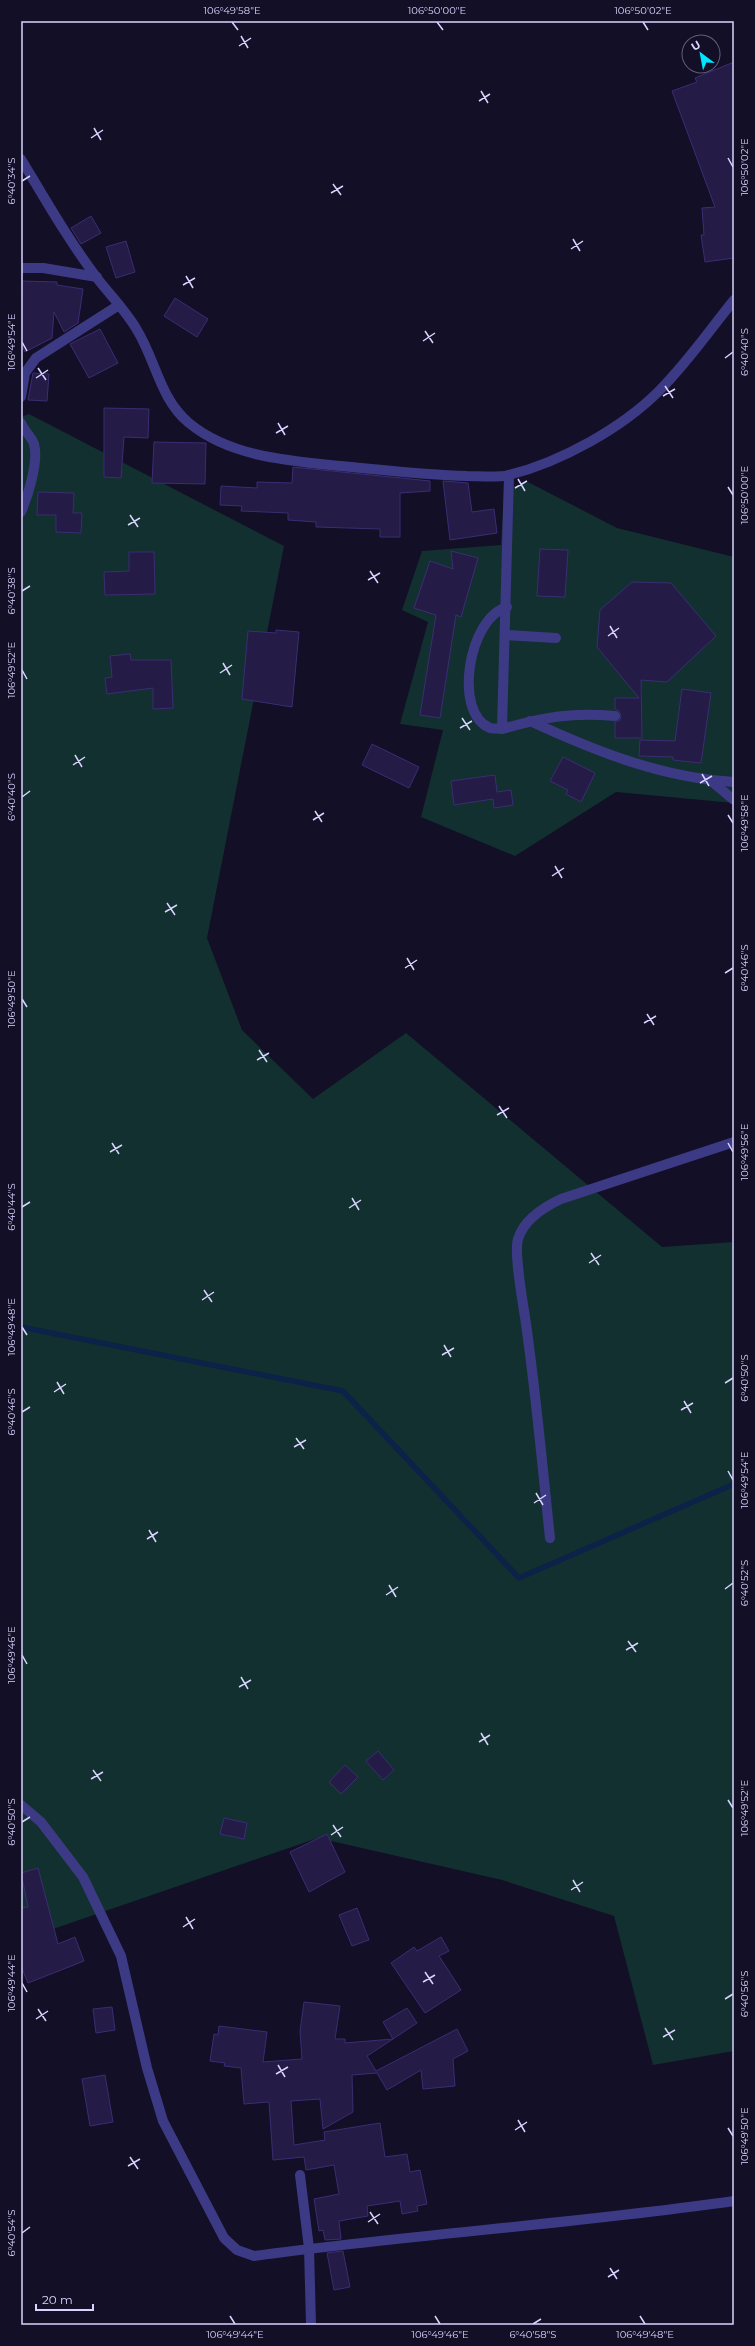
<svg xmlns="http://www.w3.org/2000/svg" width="755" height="2346" font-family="Montserrat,sans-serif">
<rect width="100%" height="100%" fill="#130f26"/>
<g fill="#12302f">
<polygon points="29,414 284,546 207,938 242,1030 313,1099 406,1033 662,1247 734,1242 734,2051 653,2065 614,1916 502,1880 318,1838 21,1940 21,417"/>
<polygon points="528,482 617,528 734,557 734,803 616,792 515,856 421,817 443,730 400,724 428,622 402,610 422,551 501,545 504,490"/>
</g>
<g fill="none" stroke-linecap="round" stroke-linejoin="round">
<polyline stroke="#0c2248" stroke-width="5.5" points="21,1327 343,1391 519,1578 734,1484"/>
</g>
<g fill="#241b47" stroke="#3b2d73">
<polygon points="734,62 734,258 705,262 701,235 704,235 702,208 715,207 672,91 697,82 695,78"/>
<polygon points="91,216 101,233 81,244 71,228"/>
<polygon points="126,241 135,272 116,278 106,247"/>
<polygon points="22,281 57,282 57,285 83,289 78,323 64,332 54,312 52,338 25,352 21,344"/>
<polygon points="175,298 208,319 197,337 164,316"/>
<polygon points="100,329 118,363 89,378 70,344"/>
<polygon points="33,373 49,374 47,401 28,400"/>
<polygon points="104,408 149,409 148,438 124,437 121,478 104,477"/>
<polygon points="154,442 206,443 205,484 152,483"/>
<polygon points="293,467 430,481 430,491 400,493 400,537 380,537 380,529 316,527 316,522 288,520 288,513 241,511 242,506 220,505 221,486 257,488 257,482 292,483"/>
<polygon points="443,481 468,483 472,512 494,509 497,533 450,540"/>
<polygon points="38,492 74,493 73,513 82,513 81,533 56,532 56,515 37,515"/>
<polygon points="540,549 568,550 565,597 537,596"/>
<polygon points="451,551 478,558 461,617 456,615 440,718 420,715 436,615 414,608 430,561 453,569"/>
<polygon points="129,552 154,552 155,594 105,595 104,572 129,571"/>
<polygon points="632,582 671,583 716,636 667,682 641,680 642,738 615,738 615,722 620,720 621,716 619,711 615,709 615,698 639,698 597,647 600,610"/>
<polygon points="276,630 299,632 292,707 242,699 248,631 276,633"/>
<polygon points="130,654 131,660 171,660 173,708 153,709 153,688 107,694 105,678 112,677 110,656"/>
<polygon points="682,689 711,693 701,763 673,760 673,757 639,756 640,740 675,741"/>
<polygon points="372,744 419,767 409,788 362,765"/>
<polygon points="563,757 595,773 581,802 566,794 568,790 550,781"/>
<polygon points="495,775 497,792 511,790 513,805 494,808 493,799 454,805 451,781"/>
<polygon points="378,1751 394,1770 383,1780 366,1761"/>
<polygon points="345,1765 358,1777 341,1794 329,1782"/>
<polygon points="224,1818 247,1823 244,1839 220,1834"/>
<polygon points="327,1834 345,1872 309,1892 290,1852"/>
<polygon points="38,1868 58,1944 75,1937 84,1961 28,1983 21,1966 21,1908 28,1907 21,1873"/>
<polygon points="357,1908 369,1940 352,1946 339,1915"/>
<polygon points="441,1937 449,1951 439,1956 461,1990 425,2013 391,1963 414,1947 417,1951"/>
<polygon points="304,2002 340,2006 335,2039 345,2039 345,2043 393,2039 367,2056 376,2071 457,2029 468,2051 453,2059 455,2086 423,2089 421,2070 387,2090 377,2073 352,2075 353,2112 323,2129 320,2099 291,2101 294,2145 325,2140 324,2132 380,2123 385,2157 407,2154 410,2172 420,2170 427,2204 417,2206 418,2211 402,2214 400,2201 367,2206 368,2216 339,2221 341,2239 325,2240 323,2230 319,2231 314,2199 339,2194 334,2165 306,2170 304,2157 273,2160 269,2102 244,2104 241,2068 224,2066 225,2063 210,2061 214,2034 218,2035 219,2026 267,2032 263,2062 302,2059 300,2031"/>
<polygon points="112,2007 115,2030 96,2033 93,2009"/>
<polygon points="407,2008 417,2023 393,2039 383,2022"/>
<polygon points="105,2075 113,2122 90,2126 82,2079"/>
<polygon points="343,2251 350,2287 334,2290 327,2253"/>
</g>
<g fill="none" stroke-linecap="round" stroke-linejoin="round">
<g stroke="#3d3a85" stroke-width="10">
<path d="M509 475 502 729C544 717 572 712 615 716"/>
<polyline points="506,635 556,638"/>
<path d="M530 721C595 751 662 778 734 782"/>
<path d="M502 729C499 728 493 729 490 728 453 714 468 618 507 607"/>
<polyline points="711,781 734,800"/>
<path d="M550 1538C543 1472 537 1405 528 1339 526 1317 513 1256 518 1239 524 1219 544 1207 561 1199L734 1142"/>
</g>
<g stroke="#3d3a85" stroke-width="10">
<path d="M21 159C45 199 69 241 97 278 110 295 126 311 137 330 156 361 160 399 189 423 230 457 290 461 341 466 383 470 425 475 467 476 480 476 496 478 509 475 561 462 622 428 659 391 687 363 709 331 734 300"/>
<polyline points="21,268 43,268 97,277"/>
<polyline points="21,397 25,373 36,358 119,305"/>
<path d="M21 423C24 431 32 437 34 444 39 461 28 496 21 512"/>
<path d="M21 1805 41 1822 83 1877 121 1956 147 2068 163 2121 224 2238 237 2250 254 2256C414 2234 574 2224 734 2201"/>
<polyline points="300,2175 309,2248 311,2325"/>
</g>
</g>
<path fill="none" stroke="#d9d4ff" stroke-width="1.5" d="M232 22 238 30M437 22 443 30M643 22 648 30M241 36 248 48M239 46 251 38M481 91 488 103M479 101 490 94M94 128 101 140M91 138 103 130M728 158 733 167M22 181 30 176M333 184 341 195M331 193 343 186M573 239 580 251M571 249 583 241M186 276 193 288M183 285 195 278M425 331 433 343M423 341 435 333M22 342 27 351M725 358 733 352M38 368 46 380M36 378 48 370M665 386 673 398M663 396 675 389M278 423 285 435M276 433 288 426M518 479 525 491M728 487 733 495M515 488 527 481M130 515 138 527M128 525 140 518M370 571 378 583M368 580 380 573M22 591 30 586M610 626 617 638M608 636 619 628M223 663 230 675M22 670 27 679M220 673 232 665M462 718 470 730M460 728 472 721M75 755 82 767M73 765 85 757M702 774 709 786M700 783 712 776M22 797 30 791M315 811 322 822M728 815 733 823M313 820 324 813M555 866 562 878M552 876 564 868M167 903 175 915M165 912 177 905M407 958 414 970M405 968 417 960M725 973 733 968M22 999 27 1007M647 1014 654 1025M644 1023 656 1016M259 1050 267 1062M257 1060 269 1053M499 1106 507 1118M497 1115 509 1108M112 1143 119 1154M728 1143 733 1152M110 1152 122 1145M352 1198 359 1210M22 1207 30 1202M349 1208 361 1200M591 1253 599 1265M589 1263 601 1255M204 1290 212 1302M202 1300 214 1292M22 1327 27 1335M444 1345 451 1357M442 1355 454 1348M57 1382 64 1394M725 1383 733 1378M54 1392 66 1384M684 1401 691 1413M681 1410 693 1403M22 1412 30 1407M296 1438 304 1449M294 1447 306 1440M728 1471 733 1480M536 1493 543 1505M534 1503 546 1495M149 1530 156 1542M147 1539 158 1532M389 1585 396 1597M725 1589 733 1583M386 1595 398 1587M628 1641 636 1652M626 1650 638 1643M22 1655 27 1664M241 1677 248 1689M239 1687 251 1680M481 1733 488 1745M479 1742 490 1735M93 1770 101 1781M91 1779 103 1772M728 1800 733 1808M22 1822 30 1817M333 1825 341 1837M331 1835 343 1827M573 1880 580 1892M571 1890 583 1882M186 1917 193 1929M183 1927 195 1919M425 1972 433 1984M423 1982 435 1975M22 1983 27 1992M725 1999 733 1994M38 2009 46 2021M36 2019 48 2011M665 2028 673 2040M663 2037 675 2030M278 2065 285 2077M276 2074 288 2067M518 2120 525 2132M728 2128 733 2136M515 2130 527 2122M130 2157 138 2169M128 2166 140 2159M370 2212 378 2224M368 2222 380 2214M22 2233 30 2227M610 2268 617 2279M608 2277 619 2270M230 2316 235 2324M435 2316 440 2324M640 2316 645 2324M533 2324 541 2319"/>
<rect width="755" height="2346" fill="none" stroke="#130f26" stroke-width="44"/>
<g transform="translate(701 54) rotate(328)"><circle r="19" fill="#130f26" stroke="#625e7d"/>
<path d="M0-3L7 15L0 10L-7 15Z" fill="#00e5ff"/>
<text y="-6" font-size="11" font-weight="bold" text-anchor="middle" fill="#d9d4ff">U</text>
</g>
<path d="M36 2304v6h57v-6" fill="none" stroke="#d9d4ff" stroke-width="2"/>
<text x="42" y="2304" font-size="12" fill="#d9d4ff" stroke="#130f26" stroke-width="3" paint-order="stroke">20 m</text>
<rect x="22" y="22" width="711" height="2302" fill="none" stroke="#d9d4ff" stroke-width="1.5"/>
<g font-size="10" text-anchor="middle" fill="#d9d4ff">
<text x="232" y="14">106°49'58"E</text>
<text x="437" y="14">106°50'00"E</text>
<text x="643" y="14">106°50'02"E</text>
<text transform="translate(744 167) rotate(-90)" y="4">106°50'02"E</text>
<text transform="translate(11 181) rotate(-90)" y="4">6°40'34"S</text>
<text transform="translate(11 342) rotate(-90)" y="4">106°49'54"E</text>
<text transform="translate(744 352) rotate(-90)" y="4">6°40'40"S</text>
<text transform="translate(744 495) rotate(-90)" y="4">106°50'00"E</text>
<text transform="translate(11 591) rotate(-90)" y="4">6°40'38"S</text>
<text transform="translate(11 670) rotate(-90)" y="4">106°49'52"E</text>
<text transform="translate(11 797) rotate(-90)" y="4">6°40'40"S</text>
<text transform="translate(744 823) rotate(-90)" y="4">106°49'58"E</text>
<text transform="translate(744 968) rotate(-90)" y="4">6°40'46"S</text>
<text transform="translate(11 999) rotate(-90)" y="4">106°49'50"E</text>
<text transform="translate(744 1152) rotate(-90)" y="4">106°49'56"E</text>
<text transform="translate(11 1207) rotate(-90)" y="4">6°40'44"S</text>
<text transform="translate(11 1327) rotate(-90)" y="4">106°49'48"E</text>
<text transform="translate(744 1378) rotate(-90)" y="4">6°40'50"S</text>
<text transform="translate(11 1412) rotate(-90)" y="4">6°40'46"S</text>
<text transform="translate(744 1480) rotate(-90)" y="4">106°49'54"E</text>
<text transform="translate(744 1583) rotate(-90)" y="4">6°40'52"S</text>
<text transform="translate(11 1655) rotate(-90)" y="4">106°49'46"E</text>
<text transform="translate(744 1808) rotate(-90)" y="4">106°49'52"E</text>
<text transform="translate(11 1822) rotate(-90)" y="4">6°40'50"S</text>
<text transform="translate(11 1983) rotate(-90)" y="4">106°49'44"E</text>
<text transform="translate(744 1994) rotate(-90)" y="4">6°40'56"S</text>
<text transform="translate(744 2136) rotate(-90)" y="4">106°49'50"E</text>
<text transform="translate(11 2233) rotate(-90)" y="4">6°40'54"S</text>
<text x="235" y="2338">106°49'44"E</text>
<text x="440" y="2338">106°49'46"E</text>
<text x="533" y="2338">6°40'58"S</text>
<text x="645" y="2338">106°49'48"E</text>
</g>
</svg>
